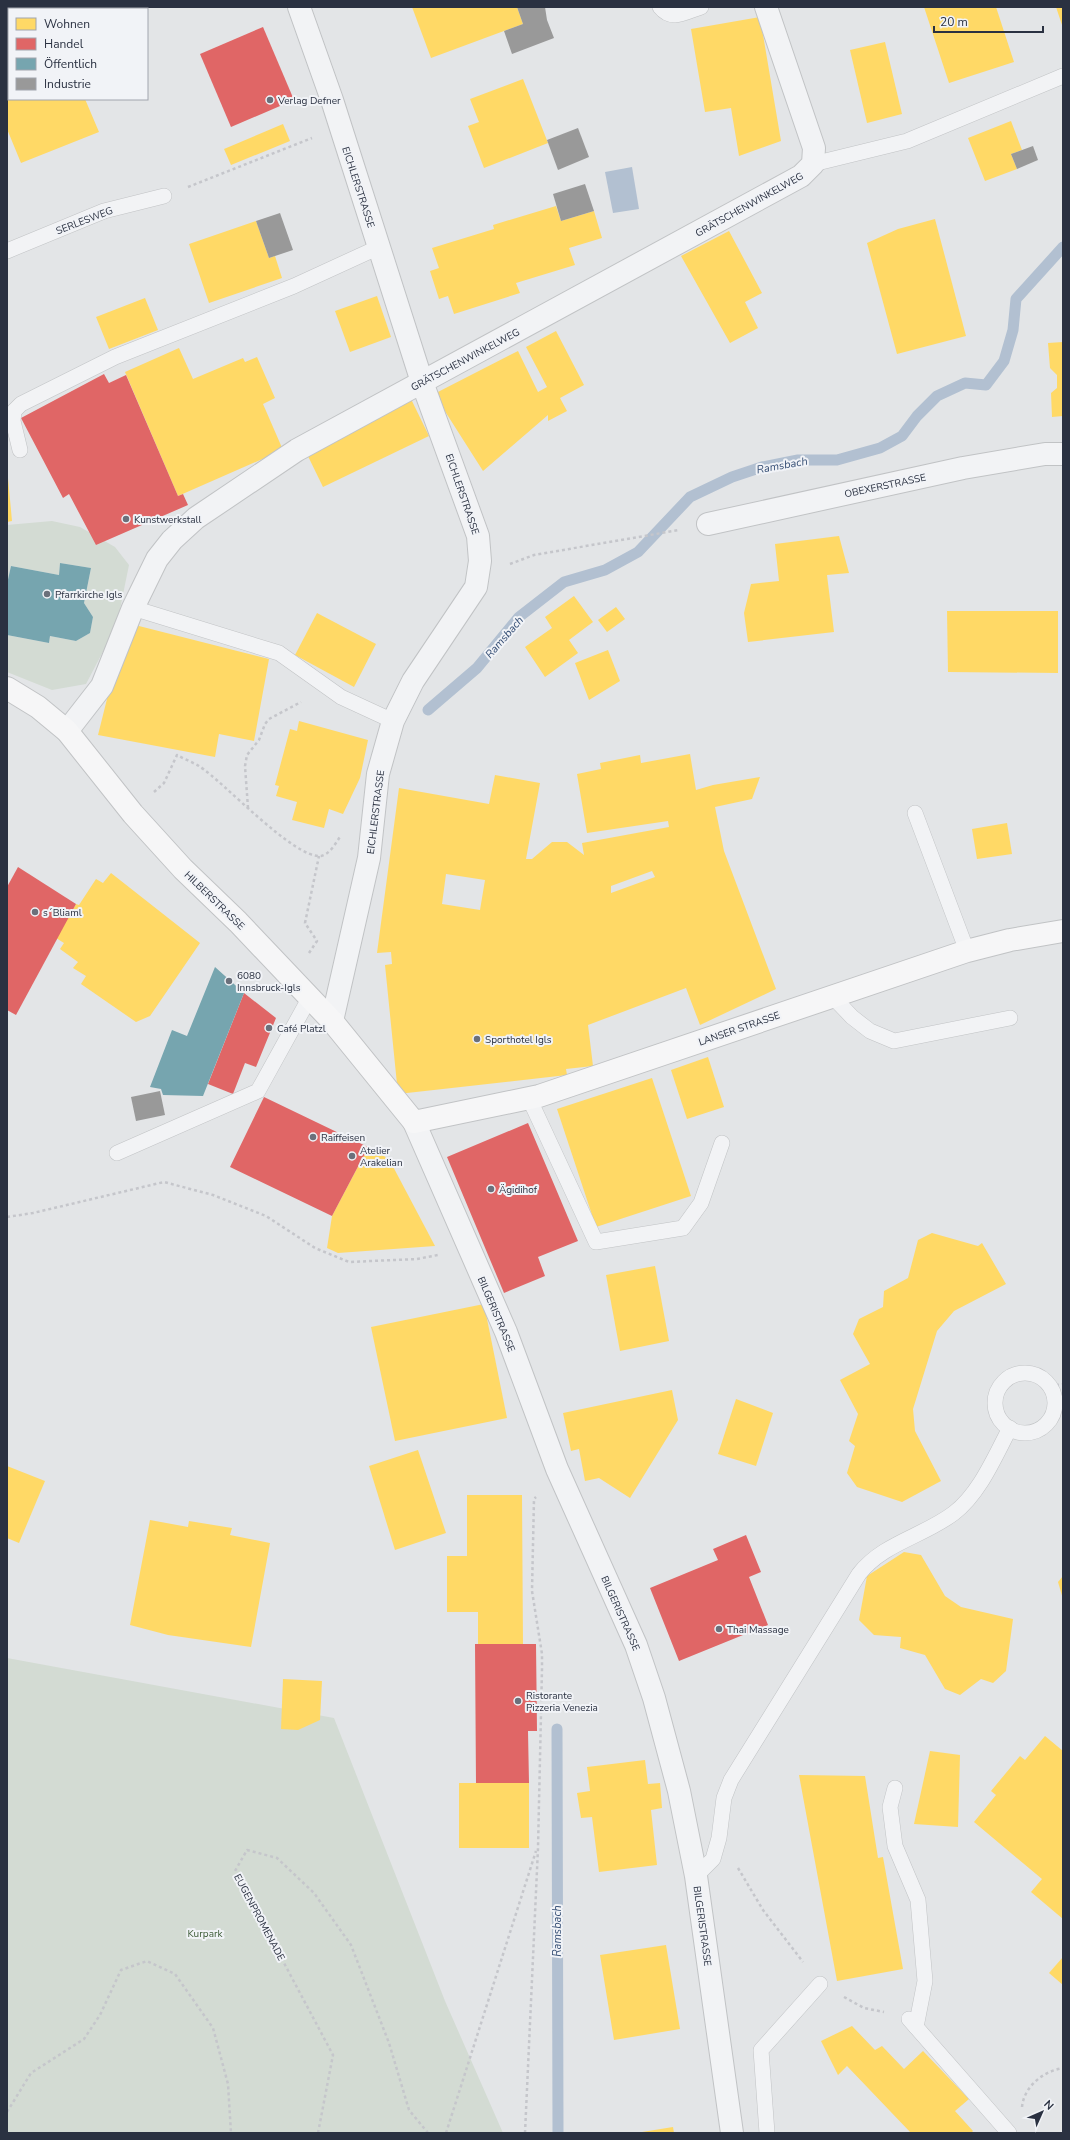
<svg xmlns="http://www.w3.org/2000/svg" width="1070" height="2140" font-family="'Nunito Sans',sans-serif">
<rect width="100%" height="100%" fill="#e3e5e7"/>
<g fill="#d3dbd3">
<polygon points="52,521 80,527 115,547 129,565 119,614 109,640 86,684 52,690 7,672 7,635 49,643 50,636 76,641 90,633 93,617 84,603 91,568 60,563 59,575 11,566 7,584 7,525"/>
<polygon points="7,1658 334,1718 445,2001 503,2133 7,2133"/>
</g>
<polygon fill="#b2c0d1" points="632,167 639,209 613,213 605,172"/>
<g fill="#ffd966" fill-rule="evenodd">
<polygon points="412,7 517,7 523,24 431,58"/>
<polygon points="924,7 996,7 1014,62 949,83"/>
<polygon points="1056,7 1063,7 1063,28"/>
<polygon points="760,17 781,141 739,156 731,108 705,112 691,29"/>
<polygon points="885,42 902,114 867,123 850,50"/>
<polygon points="9,56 9,99 85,99 99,132 21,163 7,129 7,57"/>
<polygon points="523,79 548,143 484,168 468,126 479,122 470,99"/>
<polygon points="1011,121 1022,150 1011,154 1017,169 985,181 968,138"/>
<polygon points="283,124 290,141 231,165 224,149"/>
<polygon points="556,206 561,221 594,211 602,238 569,248 575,265 516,283 520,293 454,314 448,296 439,299 430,271 439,268 432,248 494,229 493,225"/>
<polygon points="935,219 966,336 897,354 867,243 898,229"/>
<polygon points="256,221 269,258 275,256 282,278 209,303 189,244"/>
<polygon points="729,231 762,293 745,302 758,328 730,343 681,256"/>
<polygon points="377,296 391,337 350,352 335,311"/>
<polygon points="145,298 158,330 109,349 96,317"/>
<polygon points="556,331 584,385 560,398 567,411 548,421 548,415 483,471 434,394 518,351 538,392 547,387 526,347"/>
<polygon points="1063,342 1063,416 1052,417 1051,393 1057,388 1057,375 1050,368 1048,343"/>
<polygon points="179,348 193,379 243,358 245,362 257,357 275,398 263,404 283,450 178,496 125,372"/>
<polygon points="411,399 429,436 323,487 305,450"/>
<polygon points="8,478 12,521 7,522 7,479"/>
<polygon points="839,536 849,573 827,575 834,632 748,642 744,613 751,584 779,581 775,544"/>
<polygon points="574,596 593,622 569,640 578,653 545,677 525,647 552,628 545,617"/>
<polygon points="616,607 625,619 607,632 598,620"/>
<polygon points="947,611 1058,611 1058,673 948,672"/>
<polygon points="317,613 376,644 354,687 295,655"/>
<polygon points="135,625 269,659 254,741 219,734 215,757 98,735 112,679"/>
<polygon points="608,650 620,681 589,700 575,663"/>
<polygon points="299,721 368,740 360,778 343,814 329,809 324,828 292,820 297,802 276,796 279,786 275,785 290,729 297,731"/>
<path d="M690 754 696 790 713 785 760 777 752 799 715 807 724 851 776 989 700 1025 686 988 588 1025 593 1066 566 1069 567 1075 398 1094 385 965 392 964 391 952 377 953 399 788 489 804 495 775 540 783 526 859H532L552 842H567L584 855 582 843 669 827 668 821 587 833 577 774 601 769 600 763 640 755 641 763ZM652 871 655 877 611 893V886ZM446 874 485 880 480 910 442 904Z"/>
<polygon points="1007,823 1012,854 977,859 972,829"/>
<polygon points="111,873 200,943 150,1016 136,1022 81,984 86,976 73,968 78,962 60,949 64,943 56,938 76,904 79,905 96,879 103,883"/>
<polygon points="708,1057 724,1107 687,1119 671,1070"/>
<polygon points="652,1078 691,1196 596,1227 557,1109"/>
<polygon points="370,1148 389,1159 435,1246 338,1253 327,1248 332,1216 363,1157"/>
<polygon points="932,1233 978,1246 982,1243 1006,1284 954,1311 937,1331 913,1409 915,1431 941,1481 902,1502 857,1487 847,1473 855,1446 849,1441 858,1414 840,1380 870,1364 853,1334 859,1319 883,1307 884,1291 908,1278 918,1240"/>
<polygon points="655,1266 669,1341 620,1351 606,1275"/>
<polygon points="484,1304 507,1418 395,1441 371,1327"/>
<polygon points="672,1390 678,1420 630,1498 599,1478 585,1481 579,1449 571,1451 563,1413"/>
<polygon points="736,1399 773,1413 756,1466 718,1454"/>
<polygon points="418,1450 446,1533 395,1550 369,1466"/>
<polygon points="7,1466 45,1481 19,1543 7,1538"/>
<polygon points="467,1495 522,1495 523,1644 478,1644 478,1612 447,1612 447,1556 467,1556"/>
<polygon points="150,1520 188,1527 189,1521 232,1528 230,1535 270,1543 251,1647 168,1635 130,1625"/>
<polygon points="904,1552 921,1555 945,1596 961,1607 1013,1619 1006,1671 993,1683 981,1679 960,1695 945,1689 925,1655 900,1648 901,1637 874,1635 859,1620 867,1576"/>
<polygon points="1063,1576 1063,1599 1058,1582"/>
<polygon points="283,1679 322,1681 320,1720 298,1730 281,1729"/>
<polygon points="1045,1736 1063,1751 1063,1919 1031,1892 1042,1879 974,1822 996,1795 991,1791 1020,1756 1025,1760"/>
<polygon points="930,1751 960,1755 958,1827 914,1824"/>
<polygon points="645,1760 648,1784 660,1783 662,1808 651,1810 657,1865 599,1872 592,1817 581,1818 577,1793 590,1791 587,1767"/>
<polygon points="799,1775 865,1776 878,1858 883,1857 903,1969 837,1981"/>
<rect x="459" y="1783" width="70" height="65"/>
<polygon points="666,1945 680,2029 614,2040 600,1955"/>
<polygon points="1063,1957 1063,1985 1049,1973"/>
<polygon points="852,2026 875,2050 882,2046 904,2069 923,2051 969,2099 955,2111 973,2131 971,2133 911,2133 847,2066 838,2075 821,2041"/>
<polygon points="673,2127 674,2133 642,2133 642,2132"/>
</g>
<g fill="#e06666">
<polygon points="263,27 294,100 231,127 200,54"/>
<polygon points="104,374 109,383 126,375 178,496 183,494 188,505 96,545 69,494 63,498 21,418"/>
<polygon points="18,867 76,904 16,1015 7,1010 7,887"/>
<polygon points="244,993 276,1018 256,1067 245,1063 233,1094 208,1084"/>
<polygon points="264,1097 370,1148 363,1157 332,1216 230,1167"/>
<polygon points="528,1123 578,1241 538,1257 545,1276 504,1293 447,1157"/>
<polygon points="746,1535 761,1572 749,1577 768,1625 679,1661 650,1588 718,1560 713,1549"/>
<polygon points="475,1644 536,1644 537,1731 528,1731 529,1783 476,1783"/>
</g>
<g fill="#76a5af">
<polygon points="60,563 91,568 84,603 93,617 90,633 76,641 50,636 49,643 7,635 7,584 11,566 59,575"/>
<polygon points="215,967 244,993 203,1096 163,1095 161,1089 150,1087 172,1030 187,1036"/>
</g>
<g fill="#999">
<polygon points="517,7 545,7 547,20 554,38 512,54 504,31 523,24"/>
<polygon points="578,128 589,157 558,170 547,140"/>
<polygon points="1033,146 1038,160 1017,169 1011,154"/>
<polygon points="585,184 594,211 561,221 553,194"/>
<polygon points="280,213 293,250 269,258 256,221"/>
<polygon points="160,1091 165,1115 136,1121 131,1097"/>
</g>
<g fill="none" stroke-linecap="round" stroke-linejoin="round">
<g stroke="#b2c0d1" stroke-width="11">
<polyline points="428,710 477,668 519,617 564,582 605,570 638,552 690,497 732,477 762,467 798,460 837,460 880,448 902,436 917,416 937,396 965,383 986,385 1004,361 1013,330 1016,299 1063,247"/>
<polyline points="557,1729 558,2133"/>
</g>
<defs>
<g id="lane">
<path d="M660 7C672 22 685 12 701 7"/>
<polyline points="813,164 907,141 1063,76"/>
<polyline points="7,251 104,211 164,196"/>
<polyline points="20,450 13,421 14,411 21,404 115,357 294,286 379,247"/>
<polyline points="133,608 279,653 341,697 393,721"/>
<polyline points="915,813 967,951"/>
<polyline points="832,996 852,1017 870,1031 894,1041 1010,1018"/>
<polyline points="529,1098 596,1242 683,1228 701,1203 722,1143"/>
<polyline points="117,1153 258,1091 310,997"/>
<circle cx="1025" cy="1403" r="30"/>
<polyline points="895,1788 890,1807 895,1846 918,1900 925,1981 916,2027"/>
<path d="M696 1876 713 1859 719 1838 724 1798 731 1780 859 1574C883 1543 924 1536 954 1513 980 1493 995 1456 1010 1428"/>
<polyline points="909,2019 1009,2133"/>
<polyline points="767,2133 761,2050 820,1984"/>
</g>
<g id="street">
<polyline points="299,7 332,100 422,382 478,536 480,561 476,587 413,681 393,721 378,774 369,858 332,1021"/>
<polyline points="708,524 963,468 1045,454 1063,454"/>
<polyline points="67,731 102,686 133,608 157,559 172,540 196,518 297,450 801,176 813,164 814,148 766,7"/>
<polyline points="414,1122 506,1332 557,1469 636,1645 654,1698 679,1791 696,1876 732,2133"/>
</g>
<polyline id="secondary" points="7,688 38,707 67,731 133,814 183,869 238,922 332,1021 414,1122 539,1096 967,951 1010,940 1063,931"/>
</defs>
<use href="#lane" stroke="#c1c3c5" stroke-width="16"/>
<use href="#street" stroke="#c1c3c5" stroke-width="24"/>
<use href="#secondary" stroke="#c1c3c5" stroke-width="24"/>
<g stroke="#c5c6cb" stroke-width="2.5" stroke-dasharray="3 3" stroke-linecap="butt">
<polyline points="188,187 312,138"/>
<polyline points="510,564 534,555 679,530"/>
<path d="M154 792 164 783 177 755C184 759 192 762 199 766 224 782 294 859 321 856 330 854 335 844 340 837"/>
<polyline points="248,808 245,766 247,755 259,740 265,724 269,719 301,702"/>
<polyline points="309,953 317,941 305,923 319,856"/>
<polyline points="7,1217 33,1213 164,1182 213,1195 266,1216 315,1248 349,1262 417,1259 438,1255"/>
<polyline points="1050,1386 1063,1384"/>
<polyline points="738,1868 763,1910 803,1962"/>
<polyline points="844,1997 864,2008 884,2012"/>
<path d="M1022 2107C1024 2086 1044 2071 1063 2068"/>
<polyline points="7,2112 31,2073 84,2039 100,2015 121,1970 147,1961 175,1974 213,2028 228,2084 231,2133"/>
<polyline points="318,2133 333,2055 235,1871 247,1850 277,1858 314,1893 351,1945 389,2043 409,2110 428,2133"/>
<polyline points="446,2133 536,1851"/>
<polyline points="525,2133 538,1848 542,1669 542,1654 532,1591 534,1499 536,1497"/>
</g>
<use href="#lane" stroke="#f2f3f5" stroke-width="15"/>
<use href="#street" stroke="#f2f3f5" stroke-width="22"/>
<use href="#secondary" stroke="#f6f6f7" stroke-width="22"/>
</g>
<g fill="#6b707b" stroke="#f1f3f7" stroke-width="1.5">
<circle cx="270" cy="100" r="4"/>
<circle cx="126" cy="519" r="4"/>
<circle cx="47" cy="594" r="4"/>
<circle cx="35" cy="912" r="4"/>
<circle cx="229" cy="981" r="4"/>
<circle cx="269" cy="1028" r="4"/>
<circle cx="477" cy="1039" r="4"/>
<circle cx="313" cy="1137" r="4"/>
<circle cx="352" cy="1156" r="4"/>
<circle cx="491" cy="1189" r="4"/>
<circle cx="719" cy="1629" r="4"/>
<circle cx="518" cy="1701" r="4"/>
</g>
<g text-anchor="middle" stroke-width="4" stroke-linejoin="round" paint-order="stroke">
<g font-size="10" fill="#2a3141" stroke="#f1f3f7" text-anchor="start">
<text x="278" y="104">Verlag Defner</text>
<text x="134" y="523">Kunstwerkstall</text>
<text x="55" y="598">Pfarrkirche Igls</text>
<text x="43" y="916">s´Bliaml</text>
<text x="237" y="979">6080<tspan x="237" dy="12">Innsbruck-Igls</tspan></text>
<text x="277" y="1032">Café Platzl</text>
<text x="485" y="1043">Sporthotel Igls</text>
<text x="321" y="1141">Raiffeisen</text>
<text x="360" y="1154">Atelier<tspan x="360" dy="12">Arakelian</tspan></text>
<text x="499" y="1193">Ägidihof</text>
<text x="727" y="1633">Thai Massage</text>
<text x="526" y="1699">Ristorante<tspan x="526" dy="12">Pizzeria Venezia</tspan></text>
</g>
<g font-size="10" fill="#2a3141" stroke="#f1f3f7">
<text transform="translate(359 187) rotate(72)" y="4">EICHLERSTRASSE</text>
<text transform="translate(749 204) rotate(-29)" y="4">GRÄTSCHENWINKELWEG</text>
<text transform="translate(84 220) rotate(-21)" y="4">SERLESWEG</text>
<text transform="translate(465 359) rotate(-28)" y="4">GRÄTSCHENWINKELWEG</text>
<text transform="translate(885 485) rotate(-12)" y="4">OBEXERSTRASSE</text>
<text transform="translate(463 494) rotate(71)" y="4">EICHLERSTRASSE</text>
<text transform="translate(375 812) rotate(-83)" y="4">EICHLERSTRASSE</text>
<text transform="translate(215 900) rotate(44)" y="4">HILBERSTRASSE</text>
<text transform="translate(739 1028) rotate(-19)" y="4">LANSER STRASSE</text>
<text transform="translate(497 1314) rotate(67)" y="4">BILGERISTRASSE</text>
<text transform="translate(621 1613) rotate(66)" y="4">BILGERISTRASSE</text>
<text transform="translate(260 1917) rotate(62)" y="4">EUGENPROMENADE</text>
<text transform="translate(703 1926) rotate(82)" y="4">BILGERISTRASSE</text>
</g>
<g font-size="10" fill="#3d5c37" stroke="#f1f3f7">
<text x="205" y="1937">Kurpark</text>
</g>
<g font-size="11" font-style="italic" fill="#354e74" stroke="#f1f3f7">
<text transform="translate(782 465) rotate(-10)" y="4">Ramsbach</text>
<text transform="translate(504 637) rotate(-49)" y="4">Ramsbach</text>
<text transform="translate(557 1931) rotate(-90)" y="4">Ramsbach</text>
</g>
</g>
<rect width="1070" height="2140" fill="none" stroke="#2a3141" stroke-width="16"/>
<rect x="8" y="8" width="140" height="92" fill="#f1f3f7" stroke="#a1a5ae"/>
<rect x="16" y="18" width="20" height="12" fill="#ffd966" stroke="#a1a5ae"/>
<text x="44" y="28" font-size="12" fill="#2a3141">Wohnen</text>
<rect x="16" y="38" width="20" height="12" fill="#e06666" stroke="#a1a5ae"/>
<text x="44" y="48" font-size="12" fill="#2a3141">Handel</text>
<rect x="16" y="58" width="20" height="12" fill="#76a5af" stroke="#a1a5ae"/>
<text x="44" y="68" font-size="12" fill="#2a3141">Öffentlich</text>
<rect x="16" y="78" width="20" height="12" fill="#999999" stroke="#a1a5ae"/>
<text x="44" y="88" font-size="12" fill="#2a3141">Industrie</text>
<g transform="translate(1042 2112) rotate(45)" stroke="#f1f3f7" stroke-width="3" paint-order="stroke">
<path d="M0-3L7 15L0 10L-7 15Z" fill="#2a3141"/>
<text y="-6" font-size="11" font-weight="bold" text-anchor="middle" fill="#2a3141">N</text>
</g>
<path d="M934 26v6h109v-6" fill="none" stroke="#2a3141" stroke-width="2"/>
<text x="940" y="26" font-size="12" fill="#2a3141" stroke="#f1f3f7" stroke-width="3" paint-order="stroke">20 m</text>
</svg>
